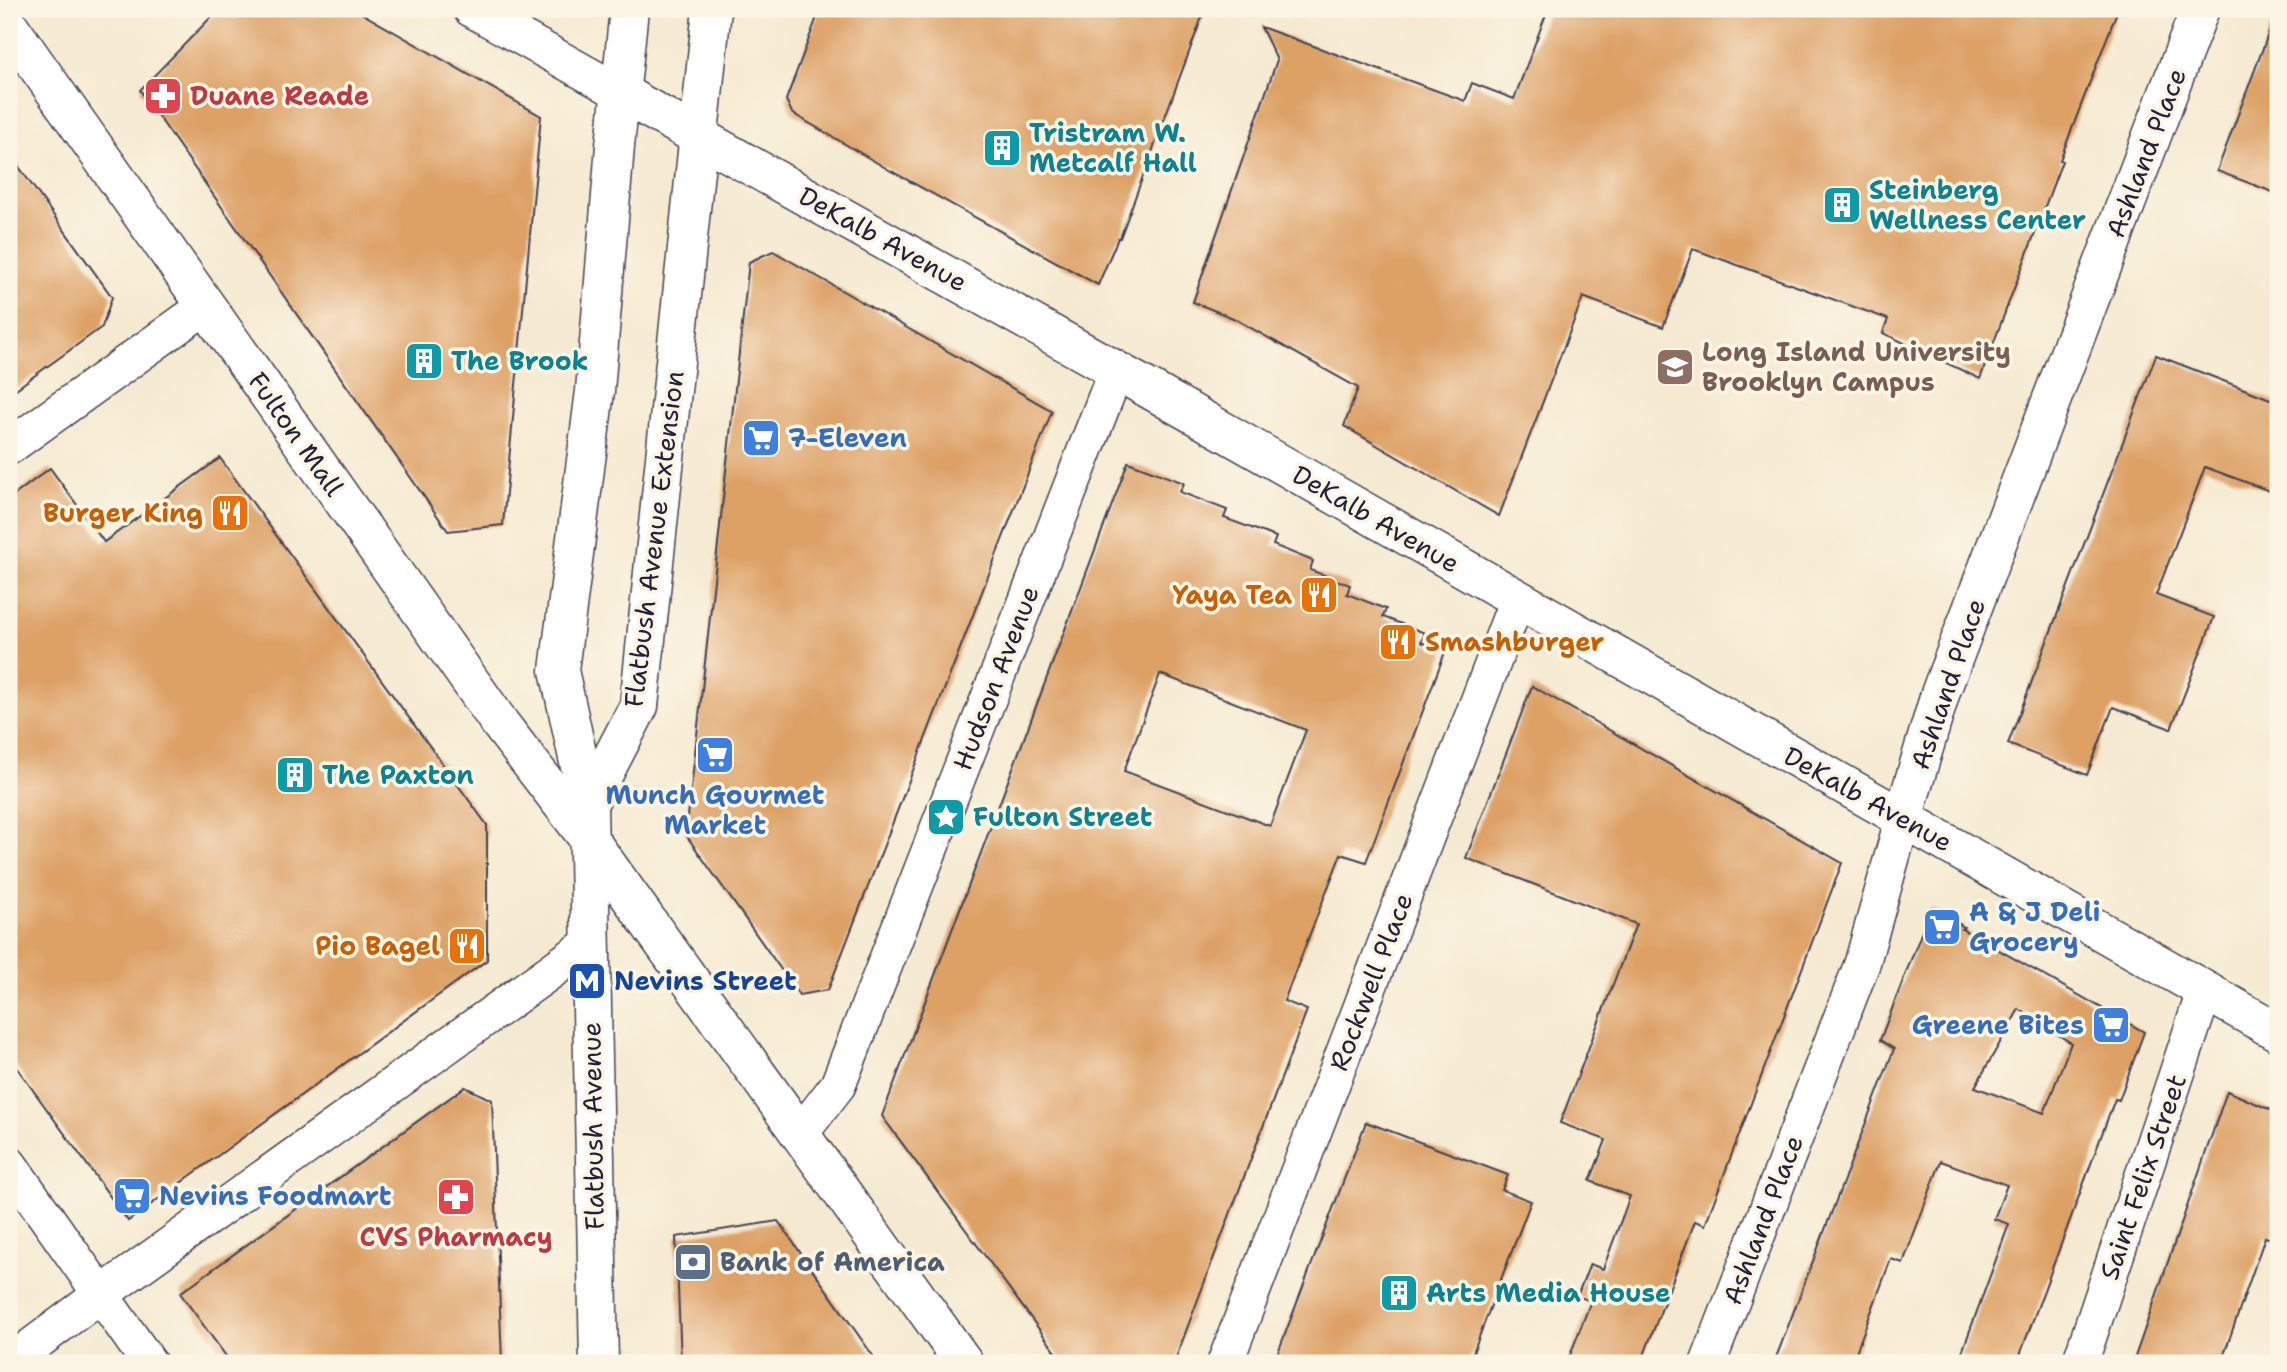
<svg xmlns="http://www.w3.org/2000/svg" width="2287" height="1372" font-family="'Shantell Sans',sans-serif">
<rect width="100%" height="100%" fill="#fcf5e5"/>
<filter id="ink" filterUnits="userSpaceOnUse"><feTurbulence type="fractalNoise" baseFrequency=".0143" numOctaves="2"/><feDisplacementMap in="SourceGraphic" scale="14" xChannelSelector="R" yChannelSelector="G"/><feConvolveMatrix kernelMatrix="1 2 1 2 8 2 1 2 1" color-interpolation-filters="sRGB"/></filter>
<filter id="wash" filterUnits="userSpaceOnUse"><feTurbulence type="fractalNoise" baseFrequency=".00686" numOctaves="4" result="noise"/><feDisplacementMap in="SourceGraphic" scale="28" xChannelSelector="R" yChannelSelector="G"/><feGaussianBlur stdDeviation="1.57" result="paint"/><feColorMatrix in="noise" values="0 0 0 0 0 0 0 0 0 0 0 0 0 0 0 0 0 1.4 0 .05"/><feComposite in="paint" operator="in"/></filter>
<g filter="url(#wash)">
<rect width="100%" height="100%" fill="#f5ead1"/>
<g id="blocks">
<g fill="#dda166" fill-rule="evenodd">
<polygon points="219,9 354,9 541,116 503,525 448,531 140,90"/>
<polygon points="820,9 1205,9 1120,238 1118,238 1098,285 891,171 792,113 786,100"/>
<polygon points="1548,9 2118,9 2060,160 2062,161 1980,379 1883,333 1888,319 1693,249 1663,327 1583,297 1499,516 1344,426 1358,388 1233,318 1193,302 1277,60 1261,27 1465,101 1472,83 1514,99"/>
<polygon points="2275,16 2278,16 2278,194 2217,171"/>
<polygon points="9,153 112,297 102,327 9,394"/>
<polygon points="773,251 1052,411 828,990 799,995 686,835 749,262"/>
<polygon points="2156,355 2278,402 2278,494 2205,467 2156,595 2214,617 2171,729 2113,707 2087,775 2008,744"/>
<polygon points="220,458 487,825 487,960 128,1221 9,1057 9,499 50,468 104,542"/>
<path d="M1128 462 1184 483 1180 492 1227 510 1224 518 1276 537 1273 545 1313 561 1310 570 1350 585 1347 594 1386 609 1383 617 1425 633 1421 642 1445 652 1366 862 1341 854 1284 1001 1307 1010 1174 1363H1064L882 1116ZM1160 674 1306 730 1270 826 1124 771Z"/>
<polygon points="1532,686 1842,863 1705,1225 1695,1221 1641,1363 1567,1363 1591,1301 1577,1296 1590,1264 1603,1269 1630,1196 1590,1181 1606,1140 1560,1123 1636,924 1466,858"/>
<path d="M1931 908 1964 927 1962 929 2144 1032 2119 1100 2115 1099 2017 1363H1985L1961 1355 2009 1224 1994 1219 2007 1185 1941 1161 1903 1263 1891 1259 1852 1363H1774L1894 1049 1880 1040ZM2019 1009 2071 1043 2044 1113 1975 1087Z"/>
<polygon points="465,1087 492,1100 502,1363 231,1363 180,1293"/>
<polygon points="2227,1091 2278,1113 2278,1222 2272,1239 2265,1237 2221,1363 2133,1363"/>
<polygon points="1366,1122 1508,1175 1502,1190 1531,1201 1469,1363 1274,1363"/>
<polygon points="778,1221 788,1235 878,1363 681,1363 676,1237"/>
</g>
</g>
</g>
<g filter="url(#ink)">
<use href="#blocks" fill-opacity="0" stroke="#424052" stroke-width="2"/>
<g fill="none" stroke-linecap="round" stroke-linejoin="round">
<defs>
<g id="minor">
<polyline points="471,9 621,93"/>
<polyline points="9,447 206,306"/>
<polyline points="801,1133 838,1085 1116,371"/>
<polyline points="9,1164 149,1363"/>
<polyline points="9,1363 100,1295 589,944"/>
<polyline points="1225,1363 1517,600"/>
<polyline points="1708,1363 1862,964 1903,818"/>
<polyline points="2080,1363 2205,990"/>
</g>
<g id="tertiary">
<polyline points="9,26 501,725 588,838"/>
<polyline points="1903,818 1941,691 2200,9"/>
</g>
<g id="secondary">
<polyline points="621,93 1151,390 2278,1032"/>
<polyline points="588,838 964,1363"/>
</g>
<g id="primary">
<polyline points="588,804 639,706 712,9"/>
<polyline points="599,1363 588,804 559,670 595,391 615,146 629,9"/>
</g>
</defs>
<use href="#minor" stroke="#424052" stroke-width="38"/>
<use href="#tertiary" stroke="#424052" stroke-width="41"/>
<use href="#secondary" stroke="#424052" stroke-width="41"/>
<use href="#primary" stroke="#424052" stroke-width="41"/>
<use href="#minor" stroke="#fff" stroke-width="35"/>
<use href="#tertiary" stroke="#fff" stroke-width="38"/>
<use href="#secondary" stroke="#fff" stroke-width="38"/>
<use href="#primary" stroke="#fff" stroke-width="38"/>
</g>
</g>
<defs>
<symbol id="pharmacy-square" viewBox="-11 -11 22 22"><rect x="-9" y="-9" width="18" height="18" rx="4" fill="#e0444e" stroke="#fcf5e5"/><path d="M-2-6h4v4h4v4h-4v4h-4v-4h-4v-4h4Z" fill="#fff"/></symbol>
<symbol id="building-square" viewBox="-11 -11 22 22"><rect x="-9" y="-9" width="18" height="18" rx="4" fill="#0f9aa8" stroke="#fcf5e5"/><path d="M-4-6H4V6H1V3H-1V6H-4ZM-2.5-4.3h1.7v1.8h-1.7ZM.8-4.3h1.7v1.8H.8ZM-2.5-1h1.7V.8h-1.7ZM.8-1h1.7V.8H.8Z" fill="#fff"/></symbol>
<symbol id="university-square" viewBox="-11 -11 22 22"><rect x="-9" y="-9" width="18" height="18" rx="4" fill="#8d6e63" stroke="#fcf5e5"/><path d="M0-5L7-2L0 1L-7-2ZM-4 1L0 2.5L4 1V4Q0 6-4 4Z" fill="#fff"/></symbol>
<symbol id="supermarket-square" viewBox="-11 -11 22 22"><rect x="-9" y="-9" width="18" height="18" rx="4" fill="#3f7fe0" stroke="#fcf5e5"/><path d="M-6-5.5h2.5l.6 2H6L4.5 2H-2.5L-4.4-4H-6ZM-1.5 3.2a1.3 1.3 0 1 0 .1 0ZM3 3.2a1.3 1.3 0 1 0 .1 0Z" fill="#fff"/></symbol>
<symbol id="restaurant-square" viewBox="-11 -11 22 22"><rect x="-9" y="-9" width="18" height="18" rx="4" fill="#e8710a" stroke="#fcf5e5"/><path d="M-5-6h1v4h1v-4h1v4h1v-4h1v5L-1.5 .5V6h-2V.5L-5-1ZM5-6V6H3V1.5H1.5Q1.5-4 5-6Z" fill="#fff"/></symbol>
<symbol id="sight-square" viewBox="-11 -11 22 22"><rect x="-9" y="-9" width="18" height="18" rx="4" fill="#0f9aa8" stroke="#fcf5e5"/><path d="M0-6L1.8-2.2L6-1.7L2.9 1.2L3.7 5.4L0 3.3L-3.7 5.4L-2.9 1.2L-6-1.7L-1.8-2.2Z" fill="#fff"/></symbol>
<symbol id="metro-square" viewBox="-11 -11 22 22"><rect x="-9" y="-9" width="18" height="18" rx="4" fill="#1a4fb4" stroke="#fcf5e5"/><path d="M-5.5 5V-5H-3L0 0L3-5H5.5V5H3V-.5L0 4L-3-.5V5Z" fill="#fff"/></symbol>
<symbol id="bank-square" viewBox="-11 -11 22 22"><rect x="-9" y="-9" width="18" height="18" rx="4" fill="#5c6f8a" stroke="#fcf5e5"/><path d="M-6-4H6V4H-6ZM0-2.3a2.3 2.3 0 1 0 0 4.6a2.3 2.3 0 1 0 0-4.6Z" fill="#fff"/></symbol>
</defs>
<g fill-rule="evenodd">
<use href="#pharmacy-square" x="141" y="74" width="44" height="44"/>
<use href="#building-square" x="980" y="126" width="44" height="44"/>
<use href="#building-square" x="1820" y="183" width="44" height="44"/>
<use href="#building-square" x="402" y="339" width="44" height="44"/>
<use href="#university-square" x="1653" y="345" width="44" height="44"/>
<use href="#supermarket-square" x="739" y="416" width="44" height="44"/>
<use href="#restaurant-square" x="208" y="491" width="44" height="44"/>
<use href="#restaurant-square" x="1297" y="573" width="44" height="44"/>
<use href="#restaurant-square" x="1376" y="620" width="44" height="44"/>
<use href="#supermarket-square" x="693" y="733" width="44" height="44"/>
<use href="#building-square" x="273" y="753" width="44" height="44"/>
<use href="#sight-square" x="924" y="795" width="44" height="44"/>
<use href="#supermarket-square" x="1920" y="905" width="44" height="44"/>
<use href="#restaurant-square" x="445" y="924" width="44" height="44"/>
<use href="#metro-square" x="565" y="959" width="44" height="44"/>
<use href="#supermarket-square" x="2089" y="1003" width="44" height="44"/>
<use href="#supermarket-square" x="110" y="1174" width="44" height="44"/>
<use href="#pharmacy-square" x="434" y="1175" width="44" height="44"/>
<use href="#bank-square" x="671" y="1240" width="44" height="44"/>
<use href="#building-square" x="1377" y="1271" width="44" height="44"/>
</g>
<g text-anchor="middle" stroke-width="7" stroke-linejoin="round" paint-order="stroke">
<g font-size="26" font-weight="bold" fill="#be3a42" stroke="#fcf5e5" text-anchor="start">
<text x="190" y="105">Duane Reade</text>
<text x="456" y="1246" text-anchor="middle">CVS Pharmacy</text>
</g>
<g font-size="26" font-weight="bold" fill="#0d838f" stroke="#fcf5e5" text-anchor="start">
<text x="1029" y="142">Tristram W.<tspan x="1029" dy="30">Metcalf Hall</tspan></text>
<text x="1869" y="199">Steinberg<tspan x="1869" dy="30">Wellness Center</tspan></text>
<text x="451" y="370">The Brook</text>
<text x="322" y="784">The Paxton</text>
<text x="973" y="826">Fulton Street</text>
<text x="1426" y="1302">Arts Media House</text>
</g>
<g font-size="26" fill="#22223b" stroke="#fcf5e5">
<text transform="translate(2146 153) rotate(-69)" y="9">Ashland Place</text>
<text transform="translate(883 239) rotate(29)" y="9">DeKalb Avenue</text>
<text transform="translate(296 434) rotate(55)" y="9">Fulton Mall</text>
<text transform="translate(1376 519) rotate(30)" y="9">DeKalb Avenue</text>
<text transform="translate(654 539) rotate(-83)" y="9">Flatbush Avenue Extension</text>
<text transform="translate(996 678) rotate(-69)" y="9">Hudson Avenue</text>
<text transform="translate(1948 684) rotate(-71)" y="9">Ashland Place</text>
<text transform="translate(1868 799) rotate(29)" y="9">DeKalb Avenue</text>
<text transform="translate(1371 982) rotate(-69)" y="9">Rockwell Place</text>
<text transform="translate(593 1126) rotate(-91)" y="9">Flatbush Avenue</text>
<text transform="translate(2143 1177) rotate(-71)" y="9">Saint Felix Street</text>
<text transform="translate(1763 1220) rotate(-69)" y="9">Ashland Place</text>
</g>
<g font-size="26" font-weight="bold" fill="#785e54" stroke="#fcf5e5" text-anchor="start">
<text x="1702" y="361">Long Island University<tspan x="1702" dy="30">Brooklyn Campus</tspan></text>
</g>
<g font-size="26" font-weight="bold" fill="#366cbe" stroke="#fcf5e5" text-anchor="start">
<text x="788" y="447">7-Eleven</text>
<text x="715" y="804" text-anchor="middle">Munch Gourmet<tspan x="715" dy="30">Market</tspan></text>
<text x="1969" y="921">A &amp; J Deli<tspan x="1969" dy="30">Grocery</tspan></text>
<text x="2084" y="1034" text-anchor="end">Greene Bites</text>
<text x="159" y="1205">Nevins Foodmart</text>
</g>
<g font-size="26" font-weight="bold" fill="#c56008" stroke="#fcf5e5" text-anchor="end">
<text x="203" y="522">Burger King</text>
<text x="1292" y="604">Yaya Tea</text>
<text x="1425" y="651" text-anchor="start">Smashburger</text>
<text x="440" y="955">Pio Bagel</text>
</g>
<g font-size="26" font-weight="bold" fill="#164399" stroke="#fcf5e5" text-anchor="start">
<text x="614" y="990">Nevins Street</text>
</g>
<g font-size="26" font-weight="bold" fill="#4e5e75" stroke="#fcf5e5" text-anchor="start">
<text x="720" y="1271">Bank of America</text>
</g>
</g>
<rect width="2287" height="1372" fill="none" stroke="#fcf5e5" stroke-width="35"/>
</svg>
